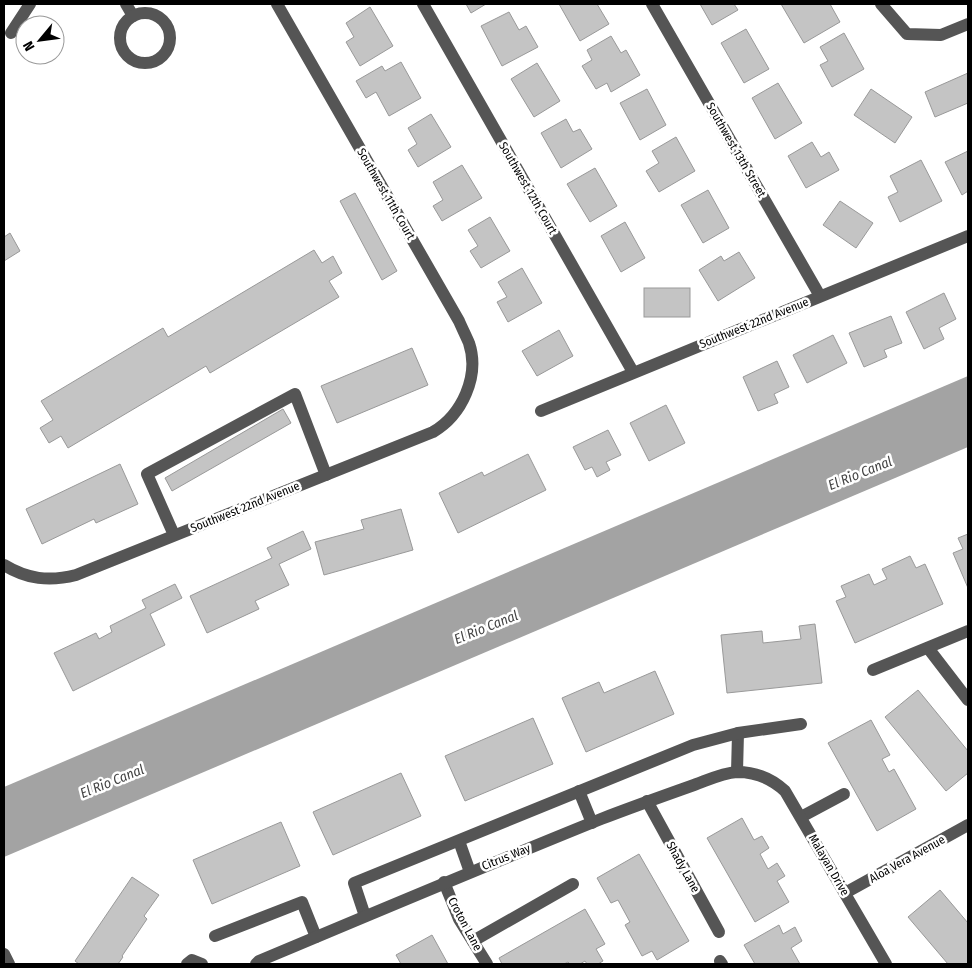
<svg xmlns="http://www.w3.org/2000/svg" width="972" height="968" font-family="'Fira Sans Condensed',sans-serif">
<rect width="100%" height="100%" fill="#fff"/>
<polygon fill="#a3a3a3" points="968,376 968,447 4,857 4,787"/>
<g fill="#c4c4c4" stroke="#999">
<polygon points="466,4 486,4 471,13"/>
<polygon points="559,4 597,4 609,24 580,41"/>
<polygon points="700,4 734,4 738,10 712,25"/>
<polygon points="781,4 830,4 840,22 804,43"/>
<polygon points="370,7 393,46 360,66 346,42 354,37 346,23"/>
<polygon points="509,12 519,30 526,26 538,47 502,66 481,26"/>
<polygon points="746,29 769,69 744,83 721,43"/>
<polygon points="844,33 864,69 832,87 820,65 828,61 820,47"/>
<polygon points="611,36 621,53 626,50 640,75 611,92 607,83 596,89 582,66 592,60 587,50"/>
<polygon points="401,62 421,98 389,116 376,92 366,98 356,81 382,66 385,71"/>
<polygon points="537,63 560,101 534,117 511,79"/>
<polygon points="968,73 968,103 935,117 925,92"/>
<polygon points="778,83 802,123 775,139 752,98"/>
<polygon points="647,89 666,125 640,140 620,103"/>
<polygon points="871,89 912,117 895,143 854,115"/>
<polygon points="431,114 451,147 418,167 408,150 417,144 408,128"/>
<polygon points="566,119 573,132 580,129 592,149 561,168 541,133"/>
<polygon points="676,137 695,171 659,192 646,171 659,163 652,151"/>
<polygon points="812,142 821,157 829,152 839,170 806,188 788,156"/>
<polygon points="968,151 968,191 962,195 945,162"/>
<polygon points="921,160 942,201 900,222 888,197 898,192 890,176"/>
<polygon points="462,165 482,198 442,221 433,206 443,200 433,182"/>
<polygon points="595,168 617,206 590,222 567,184"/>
<polygon points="708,190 729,228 703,243 681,205"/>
<polygon points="355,193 397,271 382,280 340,201"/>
<polygon points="840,201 873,223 856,248 823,225"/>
<polygon points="490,217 510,251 481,268 470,251 478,246 468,230"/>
<polygon points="625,222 645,258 621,272 601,236"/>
<polygon points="10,233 20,251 4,261 4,237"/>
<polygon points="314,250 322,263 333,256 342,273 329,281 339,297 210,373 206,366 68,448 61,436 49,443 40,428 53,420 41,401 163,328 168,337"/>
<polygon points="739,252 755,278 718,301 699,270 721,256 724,261"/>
<polygon points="522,268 542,303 508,322 497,302 507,297 498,282"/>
<rect x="644" y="288" width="46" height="29"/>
<polygon points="944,293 956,319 939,328 944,339 924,349 906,312"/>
<polygon points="891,316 902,343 884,350 887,357 864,367 849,333"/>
<polygon points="559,330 573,356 537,376 522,351"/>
<polygon points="833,335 847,363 807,383 793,355"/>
<polygon points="412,348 428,385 337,423 321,386"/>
<polygon points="777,361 789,387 774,394 778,403 758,411 743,377"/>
<polygon points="666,405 685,443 649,461 630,423"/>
<polygon points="283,409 291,423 172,491 165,478"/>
<polygon points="608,430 621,455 606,462 610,470 597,477 592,467 585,470 573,447"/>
<polygon points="528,454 546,490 458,533 439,493 482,472 484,476"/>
<polygon points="120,464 138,504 96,523 94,519 42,544 26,509"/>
<polygon points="401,509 413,550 324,575 315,542 364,529 361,520"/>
<polygon points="303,531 311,549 279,564 289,585 255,601 259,609 207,633 190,596 272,558 267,548"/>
<polygon points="968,534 968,588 953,553 963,549 958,538"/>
<polygon points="910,556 916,568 925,564 943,604 855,643 836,601 846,597 841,586 869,574 874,585 887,579 882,569"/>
<polygon points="175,584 182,598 150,614 165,645 73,691 54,653 96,633 99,639 112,632 110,626 146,608 142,600"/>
<polygon points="815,624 822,683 727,693 721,635 762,631 763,643 801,639 799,626"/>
<polygon points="655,671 674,714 586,752 562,698 599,682 604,693"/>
<polygon points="918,690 968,751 968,773 946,791 885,717"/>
<polygon points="533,718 553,764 465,801 445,756"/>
<polygon points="871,720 890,755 882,759 889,772 894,769 916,809 877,831 828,743"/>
<polygon points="401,773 421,816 333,855 313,812"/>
<polygon points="742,818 754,840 762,836 769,848 760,854 768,869 777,863 785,876 777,881 789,902 755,922 707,838"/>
<polygon points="281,822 300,866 212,904 193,860"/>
<polygon points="639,854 689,941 657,960 652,951 642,956 625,925 630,922 618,900 611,903 597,878"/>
<polygon points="132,877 159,895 144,916 147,919 122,956 123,957 118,964 79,964 75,961"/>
<polygon points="940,890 968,923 968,964 948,964 908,917"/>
<polygon points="585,909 605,944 596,949 603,961 598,964 587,964 585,961 580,964 570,964 568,962 564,964 502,964 499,958"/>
<polygon points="779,925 783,934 795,927 802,941 791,948 800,964 755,964 744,945"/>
<polygon points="432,935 448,964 401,964 396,955"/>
</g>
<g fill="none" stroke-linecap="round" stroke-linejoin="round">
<g stroke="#555" stroke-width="12">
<polyline points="126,4 133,16"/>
<polyline points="423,4 633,372"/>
<polyline points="652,4 820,296"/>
<polyline points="881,4 907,34 941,35 968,24"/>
<circle cx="145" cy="38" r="25"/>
<polyline points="11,33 30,4"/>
<polyline points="541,411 968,236"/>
<polyline points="174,535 147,474 295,394 326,475"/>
<path d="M4 565C27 579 49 582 76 575L433 432C462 415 480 376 469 343 466 336 462 328 459 321L277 4"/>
<polyline points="928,648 968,700"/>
<polyline points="873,670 968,631"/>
<polyline points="737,772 738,733"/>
<polyline points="579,791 592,823"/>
<polyline points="647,801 719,932"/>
<polyline points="801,817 844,794"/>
<polyline points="459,841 470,872"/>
<polyline points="444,882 459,919 487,964"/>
<polyline points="845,893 968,825"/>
<polyline points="365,916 354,883 693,745 738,733 801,724"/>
<polyline points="215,936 302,902 316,937"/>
<polyline points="473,941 573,884"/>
<polyline points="4,954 9,964"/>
<polyline points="720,961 722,964"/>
<polyline points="187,964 192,960 202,964"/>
<path d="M256 964 259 961C373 913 487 865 601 819 632 807 663 796 694 785 708 780 722 773 737 772 756 772 771 778 785 791L886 964"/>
</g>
</g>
<g text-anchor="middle" stroke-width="5" stroke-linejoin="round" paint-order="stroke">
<g font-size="12" fill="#000" stroke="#fff">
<text transform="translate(736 150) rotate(60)" y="4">Southwest 13th Street</text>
<text transform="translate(528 188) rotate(60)" y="4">Southwest 12th Court</text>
<text transform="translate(386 194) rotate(60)" y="4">Southwest 11th Court</text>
<text transform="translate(754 323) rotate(-22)" y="4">Southwest 22nd Avenue</text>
<text transform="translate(245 507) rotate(-22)" y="4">Southwest 22nd Avenue</text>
<text transform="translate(506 857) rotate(-22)" y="4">Citrus Way</text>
<text transform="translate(907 859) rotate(-29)" y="4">Aloa Vera Avenue</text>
<text transform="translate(829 865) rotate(60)" y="4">Malayan Drive</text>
<text transform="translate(683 867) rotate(61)" y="4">Shady Lane</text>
<text transform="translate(465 924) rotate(62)" y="4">Croton Lane</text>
</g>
<g font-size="14" font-style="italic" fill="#444" stroke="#fff">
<text transform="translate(860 473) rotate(-22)" y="5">El Rio Canal</text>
<text transform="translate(486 627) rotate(-22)" y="5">El Rio Canal</text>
<text transform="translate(112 781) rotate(-22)" y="5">El Rio Canal</text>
</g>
</g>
<rect width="972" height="968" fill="none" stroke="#000000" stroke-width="10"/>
<g transform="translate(40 40) rotate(241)"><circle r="24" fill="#ffffff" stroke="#999999"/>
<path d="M0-4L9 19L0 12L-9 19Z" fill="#000000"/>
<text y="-8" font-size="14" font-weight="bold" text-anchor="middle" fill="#000000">N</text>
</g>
</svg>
